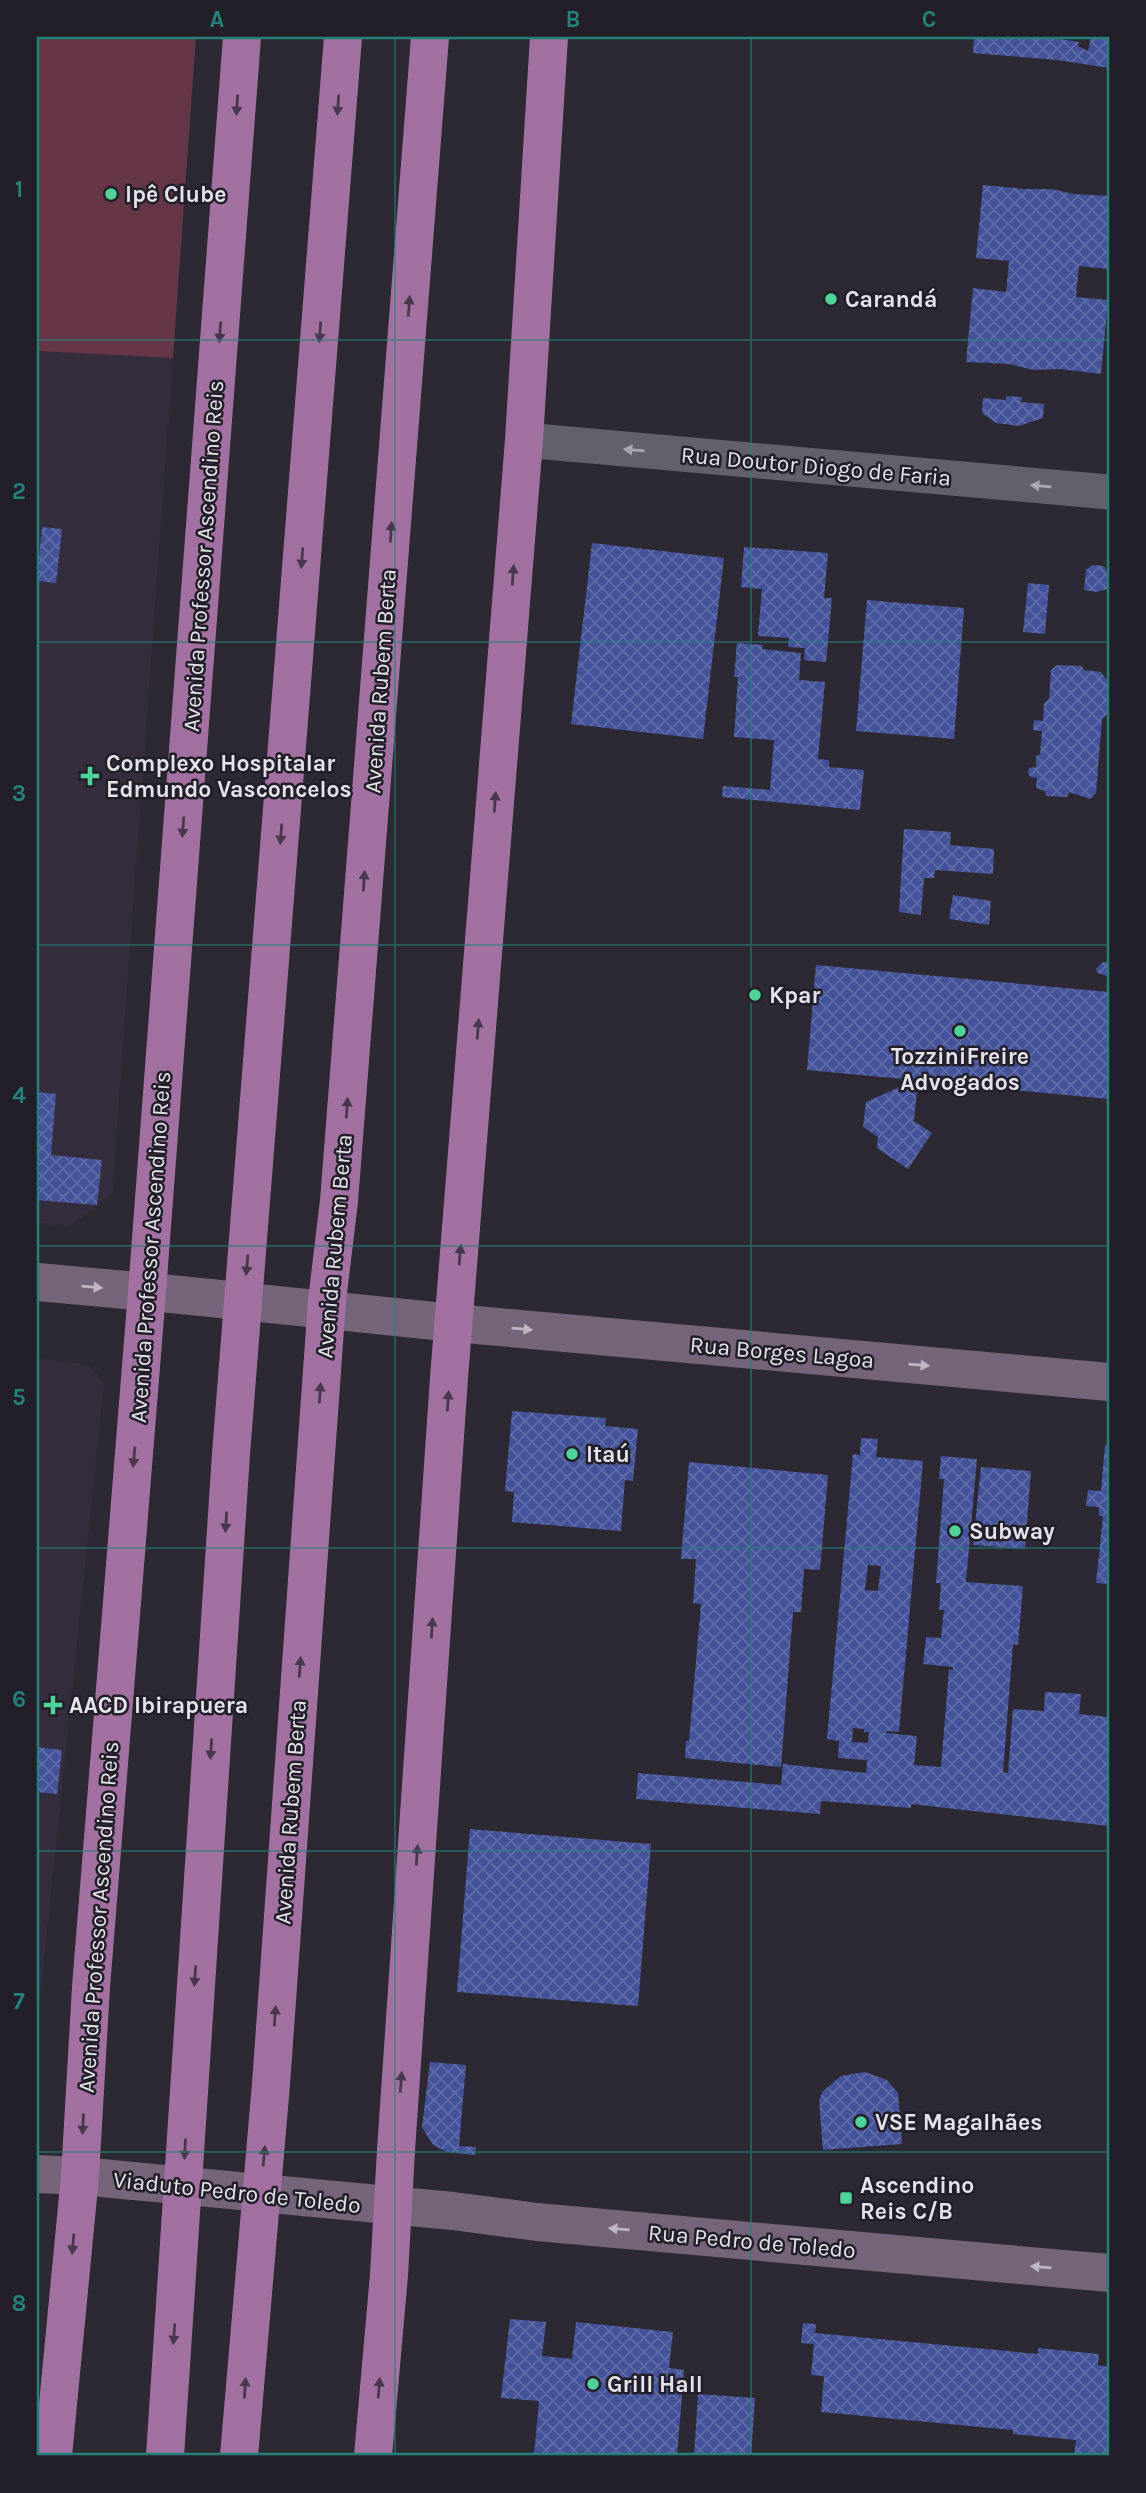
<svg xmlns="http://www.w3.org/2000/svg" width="1146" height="2493" font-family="Karla,sans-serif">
<defs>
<pattern id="building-cross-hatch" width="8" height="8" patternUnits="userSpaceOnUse" patternTransform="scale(1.75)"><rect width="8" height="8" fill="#445299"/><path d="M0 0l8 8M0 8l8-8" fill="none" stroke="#5f6ba7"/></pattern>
</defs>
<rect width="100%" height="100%" fill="#2c2933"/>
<g fill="#332d3e">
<polygon points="37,351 173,358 112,1195 69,1226 37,1223"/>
<polygon points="37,1358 89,1365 104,1383 37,2027"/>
</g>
<polygon fill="#653548" points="37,37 196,37 173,358 37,351"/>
<g fill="url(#building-cross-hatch)" fill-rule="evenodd">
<polygon points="974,37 1059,39 1079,42 1078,46 1088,51 1091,37 1109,37 1109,68 1057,60 973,53"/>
<polygon points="983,185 1025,189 1051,189 1074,194 1109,196 1109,269 1079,266 1076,297 1108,300 1101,374 1060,369 1034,370 1009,364 966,362 973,288 1006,292 1009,261 976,258"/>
<polygon points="1006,396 1022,397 1021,402 1044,404 1043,418 1019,426 996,423 982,413 983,398 1006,400"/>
<polygon points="42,527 62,529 56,583 37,581"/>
<polygon points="592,543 724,558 703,739 571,724"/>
<polygon points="744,547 828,553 824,598 832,598 826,662 804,660 805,648 788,647 789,638 758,636 762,589 741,587"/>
<polygon points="1092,565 1104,566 1107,572 1108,589 1096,592 1084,590 1086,570"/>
<polygon points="1028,583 1049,585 1045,634 1023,632"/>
<polygon points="867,600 964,608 954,739 856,731"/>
<polygon points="737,643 763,645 762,649 801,653 799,680 825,682 818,759 829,760 829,767 864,770 860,810 722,797 723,786 770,790 774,740 734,737 738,677 734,677"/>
<polygon points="1057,665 1082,666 1084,670 1101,672 1109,683 1108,713 1102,719 1096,793 1090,799 1069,792 1067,797 1047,796 1045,791 1036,788 1037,778 1031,777 1028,774 1029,768 1036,767 1036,756 1040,754 1042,731 1033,730 1034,720 1043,721 1044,703 1049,699 1051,670"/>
<polygon points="904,829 951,832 950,845 994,849 993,874 935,870 934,878 924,878 921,915 899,912"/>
<polygon points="953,895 991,901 989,925 949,919"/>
<polygon points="1103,962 1109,962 1109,977 1098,973 1096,969"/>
<polygon points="816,965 1109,992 1109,1099 918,1081 914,1121 932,1133 908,1169 877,1148 878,1137 863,1127 866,1102 902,1086 903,1079 807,1070"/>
<polygon points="37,1092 56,1094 51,1155 102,1160 97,1205 37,1200"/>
<polygon points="512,1411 606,1418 605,1426 638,1429 633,1481 625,1480 621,1531 512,1522 514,1492 505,1491"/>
<path d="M861 1438 878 1439 876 1457 923 1461 899 1732 886 1731V1733L917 1736 914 1765 941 1767 949 1669 953 1670V1667L923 1664 926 1637 941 1638 944 1610H939L941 1583H936L944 1479H939L941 1456 977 1459 966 1582 1023 1586 1018 1645 1013 1644 1003 1772 1008 1773 1013 1709 1044 1711 1045 1692 1081 1694 1079 1714 1109 1717V1826L911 1804V1808L821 1801 820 1814 636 1799 638 1773 781 1785 783 1764 866 1773 867 1760 838 1758 839 1741 827 1739 853 1454 860 1455ZM868 1565 881 1566 878 1591 865 1590ZM853 1728 864 1729V1732H869L868 1743 852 1742Z"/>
<polygon points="1105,1445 1109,1445 1109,1584 1096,1583 1103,1516 1099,1516 1099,1507 1086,1506 1088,1490 1101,1491"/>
<polygon points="689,1462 828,1475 820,1570 804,1569 801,1612 793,1612 781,1767 685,1758 686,1741 689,1741 701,1604 693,1603 696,1559 681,1559"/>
<polygon points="981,1467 1031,1471 1025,1549 973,1545"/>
<polygon points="37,1747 62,1750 57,1794 37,1792"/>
<polygon points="470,1829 651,1844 638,2006 457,1992"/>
<polygon points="430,2062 466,2065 459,2146 476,2147 475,2155 447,2152 433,2145 422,2127"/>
<polygon points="865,2072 887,2080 898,2093 902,2144 823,2150 819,2100 823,2091 841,2076"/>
<polygon points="510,2319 546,2322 542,2356 572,2359 576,2322 673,2332 669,2368 684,2370 677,2456 534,2456 539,2401 501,2398"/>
<polygon points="803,2323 816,2324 815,2333 1038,2354 1038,2348 1099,2354 1098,2365 1109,2367 1109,2456 1074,2456 1076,2440 1013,2434 1013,2430 821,2412 824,2376 811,2375 814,2344 801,2343"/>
<polygon points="698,2394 755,2398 751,2456 694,2456"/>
</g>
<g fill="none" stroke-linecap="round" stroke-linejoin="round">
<polyline stroke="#635f6b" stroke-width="35" points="524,440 1109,492"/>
<g stroke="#76647b" stroke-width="38">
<polyline points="37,1282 171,1294 454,1323 1109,1382"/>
<polyline points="37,2174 80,2176 453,2211 537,2222 1109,2273"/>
</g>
<g stroke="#a371a1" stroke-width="38">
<polyline points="53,2456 80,2176 91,1987 147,1292 242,37"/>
<polyline points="165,2456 231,1454 343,37"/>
<polyline points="239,2456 271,2084 327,1301 339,1201 430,37"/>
<polyline points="373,2456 389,2275 396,2150 449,1378 524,440 549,37"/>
</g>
</g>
<defs><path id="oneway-solid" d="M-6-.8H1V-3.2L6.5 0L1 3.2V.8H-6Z" transform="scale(1.75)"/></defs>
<g fill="#49384d">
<use href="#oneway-solid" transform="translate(237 105) rotate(94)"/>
<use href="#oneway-solid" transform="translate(338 105) rotate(94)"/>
<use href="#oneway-solid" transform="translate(409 306) rotate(-86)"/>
<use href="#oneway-solid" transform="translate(220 332) rotate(94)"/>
<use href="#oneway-solid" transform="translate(320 332) rotate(94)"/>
<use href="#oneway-solid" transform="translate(391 532) rotate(-86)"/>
<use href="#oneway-solid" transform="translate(302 558) rotate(94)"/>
<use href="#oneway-solid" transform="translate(513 575) rotate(-86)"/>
<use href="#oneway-solid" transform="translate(495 802) rotate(-86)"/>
<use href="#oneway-solid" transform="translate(183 827) rotate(94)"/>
<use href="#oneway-solid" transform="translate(281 834) rotate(94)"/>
<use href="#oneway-solid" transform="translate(364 881) rotate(-86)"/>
<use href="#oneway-solid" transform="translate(478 1029) rotate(-86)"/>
<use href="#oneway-solid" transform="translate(347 1108) rotate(-86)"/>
<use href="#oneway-solid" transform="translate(460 1255) rotate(-85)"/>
<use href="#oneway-solid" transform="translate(247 1265) rotate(95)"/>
<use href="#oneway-solid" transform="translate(320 1393) rotate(-86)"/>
<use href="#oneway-solid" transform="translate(448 1401) rotate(-86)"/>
<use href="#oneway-solid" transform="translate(134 1457) rotate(95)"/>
<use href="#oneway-solid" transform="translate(226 1522) rotate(94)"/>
<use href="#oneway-solid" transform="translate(432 1628) rotate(-86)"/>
<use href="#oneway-solid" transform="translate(300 1667) rotate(-86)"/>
<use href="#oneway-solid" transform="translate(211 1749) rotate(94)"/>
<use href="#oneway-solid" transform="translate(417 1855) rotate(-86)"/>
<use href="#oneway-solid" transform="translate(195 1976) rotate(94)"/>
<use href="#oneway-solid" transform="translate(275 2016) rotate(-86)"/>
<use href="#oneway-solid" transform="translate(401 2082) rotate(-86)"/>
<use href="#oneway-solid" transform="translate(83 2124) rotate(93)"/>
<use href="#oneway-solid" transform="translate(185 2149) rotate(93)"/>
<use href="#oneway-solid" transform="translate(264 2156) rotate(-85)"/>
<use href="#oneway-solid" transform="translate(73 2244) rotate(95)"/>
<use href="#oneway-solid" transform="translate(174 2334) rotate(94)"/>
<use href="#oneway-solid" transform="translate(245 2388) rotate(-86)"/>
<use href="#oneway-solid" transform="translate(379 2388) rotate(-85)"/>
</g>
<g fill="#aaa8b1">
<use href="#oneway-solid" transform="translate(634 450) rotate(-175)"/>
<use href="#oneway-solid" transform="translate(1041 486) rotate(-175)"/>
</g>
<g fill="#beb7c3">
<use href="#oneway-solid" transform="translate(92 1287) rotate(5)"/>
<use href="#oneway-solid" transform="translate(522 1329) rotate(5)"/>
<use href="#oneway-solid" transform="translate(919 1365) rotate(5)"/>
<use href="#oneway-solid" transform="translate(619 2229) rotate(-175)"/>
<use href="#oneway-solid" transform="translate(1041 2267) rotate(-175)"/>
</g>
<path fill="none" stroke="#24817a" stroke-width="2" stroke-opacity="0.55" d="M395 37V2456M751 37V2456M37 340H1109M37 642H1109M37 945H1109M37 1246H1109M37 1548H1109M37 1851H1109M37 2152H1109"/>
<g fill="#4ed399" stroke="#231f29" stroke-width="2.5">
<circle cx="111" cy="194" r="7"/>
<circle cx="831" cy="299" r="7"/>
<path d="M86.5 765.5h7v7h7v7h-7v7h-7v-7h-7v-7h7z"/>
<circle cx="755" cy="995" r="7"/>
<circle cx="960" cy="1031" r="7"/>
<circle cx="572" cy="1454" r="7"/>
<circle cx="955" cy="1531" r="7"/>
<path d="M49.5 1694.5h7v7h7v7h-7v7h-7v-7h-7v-7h7z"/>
<circle cx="861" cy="2122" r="7"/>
<rect x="839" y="2191" width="14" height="14" rx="3.5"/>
<circle cx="593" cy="2384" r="7"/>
</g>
<g text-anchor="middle" stroke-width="5" stroke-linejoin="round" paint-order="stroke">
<g font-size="23" font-weight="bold" fill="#e5e3ea" stroke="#231f29" text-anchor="start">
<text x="125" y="202">Ipê Clube</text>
<text x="845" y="307">Carandá</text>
<text x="106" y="771">Complexo Hospitalar<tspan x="106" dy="26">Edmundo Vasconcelos</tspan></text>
<text x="769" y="1003">Kpar</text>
<text x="960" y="1064" text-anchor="middle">TozziniFreire<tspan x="960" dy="26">Advogados</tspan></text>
<text x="586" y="1462">Itaú</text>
<text x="969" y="1539">Subway</text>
<text x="69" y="1713">AACD Ibirapuera</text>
<text x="875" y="2130">VSE Magalhães</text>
<text x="860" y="2193">Ascendino<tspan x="860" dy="26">Reis C/B</tspan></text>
<text x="607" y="2392">Grill Hall</text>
</g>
<g font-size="23" fill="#e5e3ea" stroke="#231f29">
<text transform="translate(816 466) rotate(5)" y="8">Rua Doutor Diogo de Faria</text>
<text transform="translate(203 556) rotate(-86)" y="8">Avenida Professor Ascendino Reis</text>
<text transform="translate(380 681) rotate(-86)" y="8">Avenida Rubem Berta</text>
<text transform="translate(334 1246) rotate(-85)" y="8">Avenida Rubem Berta</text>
<text transform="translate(150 1247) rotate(-86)" y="8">Avenida Professor Ascendino Reis</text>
<text transform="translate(782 1352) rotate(5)" y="8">Rua Borges Lagoa</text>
<text transform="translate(290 1812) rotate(-86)" y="8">Avenida Rubem Berta</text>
<text transform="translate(98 1917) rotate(-86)" y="8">Avenida Professor Ascendino Reis</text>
<text transform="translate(237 2192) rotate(6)" y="8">Viaduto Pedro de Toledo</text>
<text transform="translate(752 2241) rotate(5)" y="8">Rua Pedro de Toledo</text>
</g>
</g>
<rect width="1146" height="2493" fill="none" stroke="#231f29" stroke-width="77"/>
<rect x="38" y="38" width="1070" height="2416" fill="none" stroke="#24817a" stroke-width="2.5"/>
<g font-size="23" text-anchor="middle" font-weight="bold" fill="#24817a">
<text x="217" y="27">A</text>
<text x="573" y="27">B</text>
<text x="929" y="27">C</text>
<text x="19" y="197">1</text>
<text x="19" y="499">2</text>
<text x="19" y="801">3</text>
<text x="19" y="1103">4</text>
<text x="19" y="1405">5</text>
<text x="19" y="1707">6</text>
<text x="19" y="2009">7</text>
<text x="19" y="2311">8</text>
</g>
</svg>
